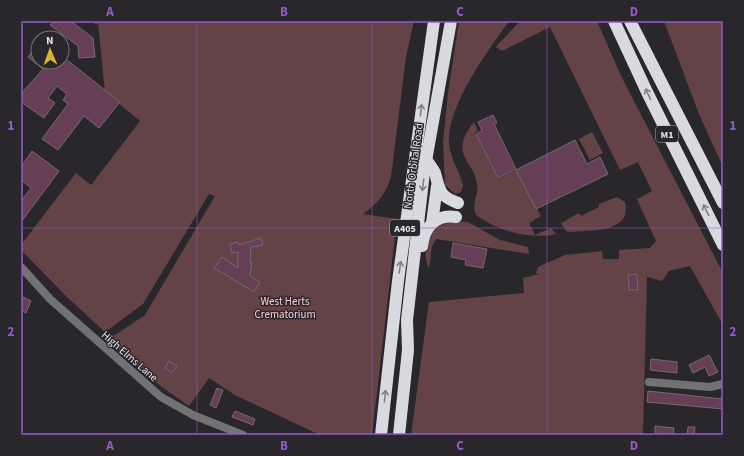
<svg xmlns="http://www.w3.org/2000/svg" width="744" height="456" font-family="'Source Sans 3',sans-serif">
<rect width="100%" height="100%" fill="#2a272c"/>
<g fill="#644347">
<path d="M92 21H414L406 57 391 177C385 195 378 203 363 214L397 219 372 435H320L235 395 209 378 189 406 162 387 110 343 109 339 145 315 215 196 209 194 143 304 105 332 67 297 21 250V245L76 173 91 185 140 121 105 92 98 23 96 25Z"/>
<path d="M459 21H509C488 51 447 105 449 143 450 159 460 171 463 186L461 192 455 194 445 185 443 142 448 93Z"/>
<polygon points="520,21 597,21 621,76 723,273 723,325 690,266 669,271 662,281 647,277 643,435 411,435 429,302 524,293 523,278 539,274 536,273 538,267 565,255 602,251 603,259 619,259 619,250 650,248 656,241 637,199 652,191 638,162 620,170 550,27 502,51 496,47"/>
<polygon points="664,21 723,21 723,167 699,114"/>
<path d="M474 122 478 131 475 133 498 179 516 170 541 216 529 223 535 235 551 228 556 234C529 240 498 231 476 215 471 201 479 197 477 184 475 164 453 156 467 132 469 129 471 125 474 122Z"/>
<polygon points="592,132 603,153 590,160 579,139"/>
<path d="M617 197 625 202C633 233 590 230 570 232L566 231 561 223 579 213 581 216 599 207V204Z"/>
<path d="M453 221 468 222 500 240 528 247 529 254 436 239 432 246 429 269C420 248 430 225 453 221Z"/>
</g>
<g fill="#663f56" stroke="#716b6e">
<polygon points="54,21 71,21 93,38 95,57 79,58 78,46 50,25"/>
<polygon points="38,44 38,62 62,62 62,56 120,102 99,128 84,116 58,150 42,139 68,104 63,100 67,94 57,86 48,98 55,103 44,118 21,102 21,94 43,69 28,57"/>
<polygon points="493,115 497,123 494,124 516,169 498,178 476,134 482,131 478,122"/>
<polygon points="575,140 587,164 600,157 608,174 536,209 516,170"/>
<polygon points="32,151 59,171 21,222 21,201 31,188 21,180 21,167"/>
<polygon points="261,238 263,245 251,247 250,263 252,263 250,276 260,282 254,292 214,268 222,257 238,268 238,252 232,253 230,244 238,242 239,245"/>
<polygon points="453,243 487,249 483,268 465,265 466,260 451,257"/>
<polygon points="637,274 638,290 629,290 628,275"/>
<polygon points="23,297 31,301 26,313 21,310"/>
<polygon points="709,355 718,372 709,376 705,367 693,373 689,365"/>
<polygon points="651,359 677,362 677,373 650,370"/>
<polygon points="169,361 177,366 172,373 165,368"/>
<polygon points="217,388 223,390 216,408 210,405"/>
<polygon points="648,391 723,399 723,409 647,402"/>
<polygon points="235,411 255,419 253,425 232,417"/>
<polygon points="655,426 674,428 673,435 655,433"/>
<polygon points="688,427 695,427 694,435 687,435"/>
</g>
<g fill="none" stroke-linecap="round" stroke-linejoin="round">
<g stroke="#727275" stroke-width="8">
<polyline points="21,267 50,299 161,397 193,415 243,435"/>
<polyline points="649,382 710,387 723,384"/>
</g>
<g stroke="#d9d9e0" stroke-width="12">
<polyline points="614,21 647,92 723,245"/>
<polyline points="630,21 723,203"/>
<path d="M426 159C429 164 433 169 435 173 440 191 439 196 458 203"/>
<polyline points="432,223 437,186"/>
<path d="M422 246C424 227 436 214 456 217"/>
<polyline points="381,435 398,281 434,21"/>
<polyline points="399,435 408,350 407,320 424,172 451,21"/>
</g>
</g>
<defs><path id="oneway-shaft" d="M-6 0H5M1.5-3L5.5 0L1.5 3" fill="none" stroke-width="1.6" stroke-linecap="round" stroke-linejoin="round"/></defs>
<g stroke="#828086">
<use href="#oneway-shaft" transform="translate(648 94) rotate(-116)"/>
<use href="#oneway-shaft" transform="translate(421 110) rotate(-83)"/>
<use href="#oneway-shaft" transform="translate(423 185) rotate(97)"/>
<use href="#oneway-shaft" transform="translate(706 210) rotate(-116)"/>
<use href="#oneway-shaft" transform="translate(400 267) rotate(-82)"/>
<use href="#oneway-shaft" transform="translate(385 396) rotate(-84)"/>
</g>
<path fill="none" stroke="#955ac8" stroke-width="1" stroke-opacity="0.55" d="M197 21V435M372 21V435M547 21V435M21 228H723"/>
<g text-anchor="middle" stroke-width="3" stroke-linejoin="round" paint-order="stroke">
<g fill="#2a272c" stroke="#acaaae" stroke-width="1">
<rect x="656" y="126" width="22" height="16" rx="3"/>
<rect x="390" y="220" width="30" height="16" rx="3"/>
</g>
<g font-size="10" font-weight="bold" fill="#e4e2e5">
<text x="667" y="138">M1</text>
<text x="405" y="232">A405</text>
</g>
<g font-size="11" fill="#e4e2e5" stroke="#2a272c">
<text transform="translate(413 166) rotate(-82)" y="4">North Orbital Road</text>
<text transform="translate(130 356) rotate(41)" y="4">High Elms Lane</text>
</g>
<g font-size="11" fill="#fecdd2" stroke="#2a272c">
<text x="285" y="305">West Herts<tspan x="285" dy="13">Crematorium</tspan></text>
</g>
</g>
<rect width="744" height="456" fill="none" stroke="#2a272c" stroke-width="44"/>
<g transform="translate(50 50) rotate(358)"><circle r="19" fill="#2a272c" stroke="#747276"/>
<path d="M0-3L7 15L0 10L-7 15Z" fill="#d4b635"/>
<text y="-6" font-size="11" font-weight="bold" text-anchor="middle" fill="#e4e2e5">N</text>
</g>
<rect x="22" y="22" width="700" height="412" fill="none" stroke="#955ac8" stroke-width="1.5"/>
<g font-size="13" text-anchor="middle" font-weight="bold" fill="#955ac8">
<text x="110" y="16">A</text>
<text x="284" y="16">B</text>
<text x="460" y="16">C</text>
<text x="634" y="16">D</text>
<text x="11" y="130">1</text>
<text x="733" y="130">1</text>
<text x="11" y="336">2</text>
<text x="733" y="336">2</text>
<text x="110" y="450">A</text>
<text x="284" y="450">B</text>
<text x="460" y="450">C</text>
<text x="634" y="450">D</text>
</g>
</svg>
